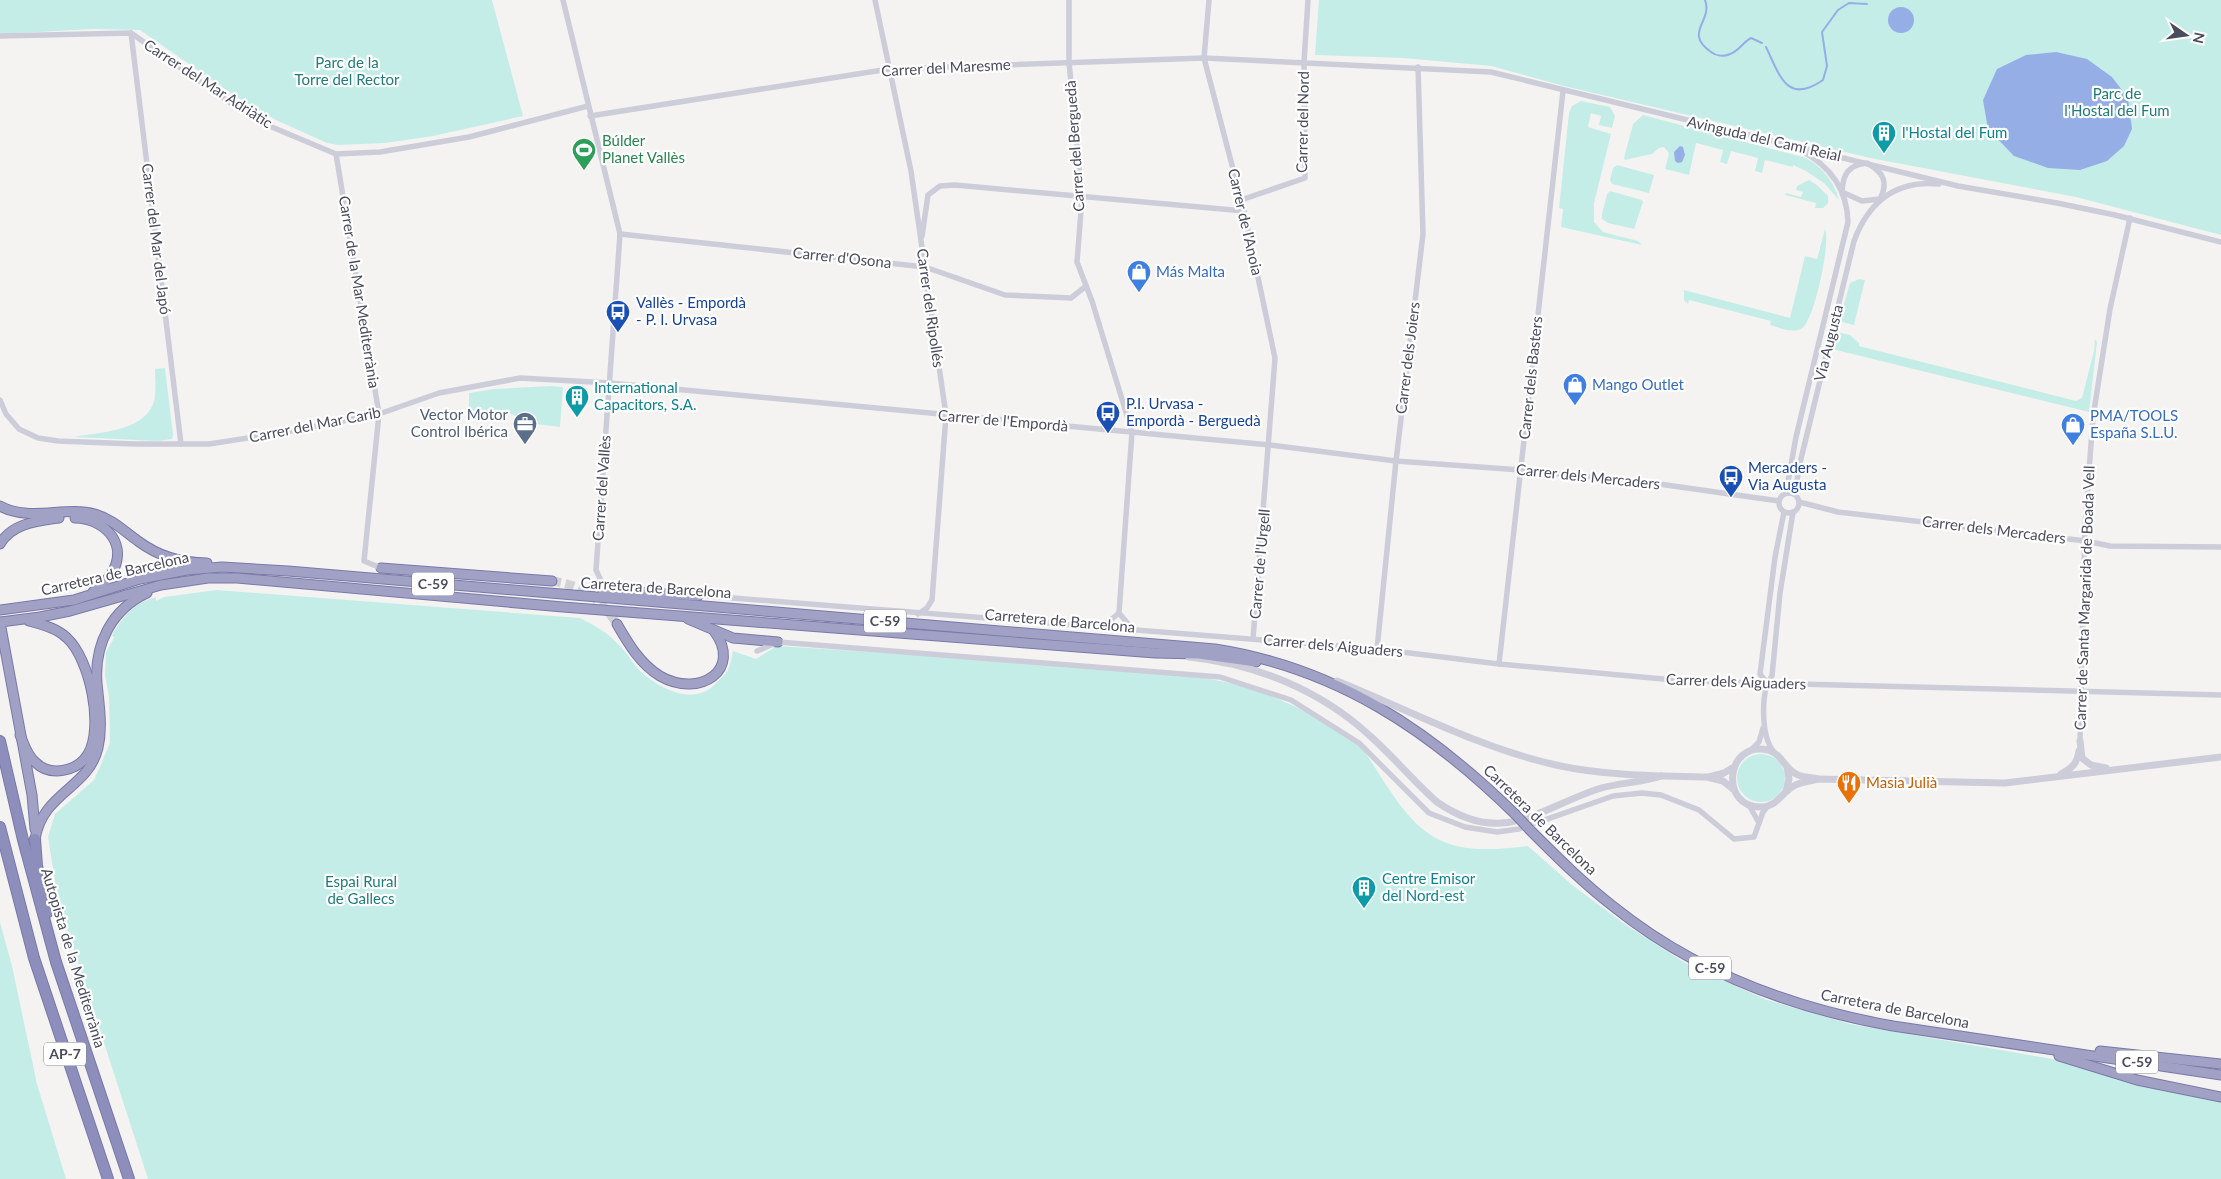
<svg xmlns="http://www.w3.org/2000/svg" width="2221" height="1179" font-family="Lato,sans-serif">
<rect width="100%" height="100%" fill="#f4f3f2"/>
<g fill="#c5ede8">
<polygon points="0,0 492,0 523,116 433,136 385,143 338,145 327,143 276,120 238,98 140,30 93,29 0,34"/>
<polygon points="1319,0 2221,0 2221,235 2076,197 1870,158 1564,86 1491,66 1403,58 1315,55"/>
<polygon points="1581,101 1610,107 1615,116 1612,128 1599,125 1601,116 1591,113 1588,127 1611,134 1594,203 1594,222 1603,232 1638,241 1642,245 1561,227 1563,209 1559,208 1569,113 1572,106"/>
<path d="M1643 115 1806 158C1822 167 1834 181 1839 200L1824 183 1806 171 1793 165V167L1765 160 1762 173 1755 171 1758 158 1731 151 1727 164 1720 162 1723 150 1696 143 1689 175 1665 169 1669 153 1664 147 1659 148 1652 154 1625 160 1624 158 1633 124Z"/>
<polygon points="1617,165 1654,175 1649,193 1612,184 1610,180 1613,168"/>
<polygon points="1809,180 1818,186 1828,196 1828,203 1823,208 1815,208 1816,203 1785,195 1786,193 1801,197 1803,192 1796,190 1797,186"/>
<polygon points="1610,191 1642,200 1643,202 1634,229 1608,223 1602,219 1602,214 1607,194"/>
<path d="M1825 229C1831 242 1814 323 1801 329 1792 333 1779 328 1770 325L1771 321 1689 300 1688 304 1684 300V290L1790 318 1805 256 1817 259Z"/>
<polygon points="1859,279 1865,280 1854,325 1842,322 1840,318 1850,283"/>
<polygon points="1837,332 1850,335 1859,343 1859,346 2076,401 2082,398 2094,351 2095,339 2097,342 2089,412 1832,349"/>
<path d="M165 368 173 435 172 439 158 441 74 437C99 432 142 432 153 404 157 393 155 380 155 369Z"/>
<polygon points="550,386 563,387 560,427 536,424 501,410 469,411 469,393 494,389"/>
<path d="M217 590 580 618C594 625 607 632 618 644 627 652 632 663 640 671 658 687 691 706 713 686 728 672 729 672 733 651L756 659 777 646C877 652 976 659 1075 667 1135 672 1204 672 1261 692 1291 703 1338 727 1361 748 1372 760 1381 779 1391 792 1429 850 1462 854 1528 846L1571 884 1623 923 1687 964 1767 1000 1850 1024 2081 1064 2221 1100V1179H148L58 900 48 837 55 814 94 780 110 743 109 697 105 675 106 652 114 638 112 635C125 615 132 604 156 597V601L164 597Z"/>
<circle cx="1761" cy="778" r="24"/>
<polygon points="0,922 12,966 37,1084 66,1179 0,1179"/>
</g>
<g fill="#96aee6">
<circle cx="1901" cy="20" r="13"/>
<polygon points="2056,52 2087,59 2112,77 2128,98 2132,129 2124,146 2107,161 2080,170 2048,168 2014,156 1988,129 1983,100 1997,69 2026,55"/>
<polygon points="1680,146 1683,147 1685,155 1682,162 1678,163 1675,161 1674,152"/>
</g>
<g fill="none" stroke-linecap="round" stroke-linejoin="round">
<g stroke="#96aee6" stroke-width="2">
<path d="M1705 0C1713 22 1683 32 1711 52 1716 56 1724 57 1730 54 1739 51 1743 42 1751 38L1762 43"/>
<path d="M1766 47C1780 76 1787 105 1823 80L1827 66 1822 32 1838 10 1849 3 1867 4"/>
</g>
<path stroke="#d2d2d4" stroke-width="9" stroke-dasharray="9 4.5" stroke-linecap="butt" d="M552 581C584 586 598 597 617 624"/>
<defs>
<g id="trunk">
<path d="M0 506C30 522 64 506 95 514 112 519 124 531 138 541 158 556 182 563 207 563"/>
<path d="M75 518C102 518 127 541 114 569 110 579 101 585 93 592"/>
<path d="M0 544C12 523 38 521 59 518"/>
<polyline points="381,568 552,581"/>
<polyline points="603,594 633,592 698,596"/>
<path d="M0 610 74 600 140 579 187 570 222 567 288 571 1215 649C1337 668 1429 730 1515 814"/>
<polyline points="688,619 733,638 778,642"/>
<polyline points="0,622 40,617 70,611 161,585 208,578 237,578 563,607 1155,653 1199,654 1256,662"/>
<polyline points="0,622 32,795 35,829"/>
<path d="M617 624C628 643 640 664 660 676 700 699 743 669 714 631"/>
<path d="M20 735C24 744 27 755 35 762 50 777 77 772 88 754 104 727 90 659 67 638 57 628 43 625 29 621"/>
<path d="M1530 830C1557 857 1584 884 1614 907 1695 972 1791 1008 1893 1026L2221 1075"/>
<path d="M35 839C43 792 88 789 98 748 103 726 99 705 97 683 94 644 112 609 147 593"/>
<polyline points="2100,1051 2221,1064"/>
<polyline points="2059,1056 2137,1080 2221,1097"/>
</g>
<g id="motorway">
<polyline points="0,741 23,840 56,962 129,1179"/>
<polyline points="0,827 34,958 108,1179"/>
<polyline points="35,839 37,866 48,912"/>
</g>
</defs>
<use href="#trunk" stroke="#7979a8" stroke-width="11"/>
<use href="#motorway" stroke="#7979a8" stroke-width="12"/>
<g stroke="#cdcdda" stroke-width="5.5">
<polyline points="563,0 620,234 596,570 603,585 628,589"/>
<polyline points="875,0 911,171 946,415 932,600 927,608 918,614"/>
<polyline points="1069,0 1069,62 1082,198 1077,262 1092,301 1132,432 1119,613 1101,628"/>
<polyline points="1209,0 1204,58 1244,211 1275,358 1253,639"/>
<polyline points="131,33 181,444"/>
<polyline points="0,36 131,33 232,104 267,125 336,154 380,152 469,137 588,106"/>
<polyline points="590,116 889,69 1204,58 1491,72 1958,186 2057,203 2115,215 2221,242"/>
<polyline points="336,154 379,414 364,561 381,568"/>
<path d="M1867 163C1883 172 1889 182 1880 199L1862 201 1842 192C1843 174 1848 165 1867 163Z"/>
<polyline points="1241,200 1305,178 1304,62 1308,0"/>
<polyline points="620,234 925,267 1005,295 1071,298 1086,286"/>
<polyline points="922,236 928,195 940,186 955,185 1244,211"/>
<polyline points="0,400 6,414 19,429 38,438 58,441 134,444 209,444 280,433 379,414 439,393 520,378 610,383 1270,445 1396,461 1521,470 1659,484 1779,501"/>
<circle cx="1789" cy="503" r="10"/>
<path d="M1786 493 1796 437 1848 222C1847 188 1829 165 1800 150"/>
<path d="M1795 494 1799 467 1854 241C1869 201 1896 180 1939 184"/>
<polyline points="1799,502 1838,512 2086,541 2110,546 2221,547"/>
<polyline points="695,595 1377,649 1499,664 1685,681 2221,695"/>
<polyline points="1119,613 1134,631"/>
<polyline points="1377,649 1396,461 1423,234 1418,67"/>
<polyline points="757,651 778,642 1220,677 1291,700 1359,743 1429,813 1465,827 1497,832 1519,829 1613,796 1642,793 1661,795 1699,810 1734,839 1754,837 1763,812 1768,806"/>
<polyline points="1499,664 1563,91"/>
<polyline points="1767,683 1760,674 1775,557 1784,512"/>
<polyline points="2080,741 2085,526 2093,417 2110,309 2130,218"/>
<polyline points="1751,750 1759,742 1763,728"/>
<path d="M1774 752C1761 737 1760 691 1772 676L1780 593 1793 512"/>
<polyline points="1749,805 1759,823"/>
</g>
<g stroke="#cdcdda" stroke-width="7">
<path d="M1189 657C1256 664 1320 690 1369 735 1393 756 1413 781 1437 802 1502 847 1536 810 1598 789 1620 782 1642 783 1661 776"/>
<path d="M1337 681C1409 710 1480 748 1556 765 1606 776 1657 776 1707 777L1723 781 1733 789"/>
<polyline points="2080,741 2082,758 2091,765 2106,768"/>
<path d="M2061 774C2072 768 2077 764 2079 751"/>
<polyline points="1709,777 1724,773 1734,767"/>
<path d="M1818 779C1809 782 1800 781 1792 787 1781 794 1777 806 1762 807 1719 809 1725 740 1768 750 1782 754 1784 768 1796 774 1803 778 1811 777 1818 779L2005 783 2221 757"/>
<polyline points="1786,791 1789,779 1787,767"/>
</g>
<use href="#trunk" stroke="#a1a1c5" stroke-width="9"/>
<use href="#motorway" stroke="#8e8ebc" stroke-width="10"/>
<defs>
<polyline id="trunk-bridge" points="1515,814 1530,830"/>
</defs>
<use href="#trunk-bridge" stroke="#7979a8" stroke-width="11" stroke-linecap="butt"/>
<use href="#trunk-bridge" stroke="#a1a1c5" stroke-width="9"/>
</g>
<defs>
<symbol id="building-pin" viewBox="-11 -11 22 30"><path d="M0 17L-7.5 6A9.5 9.5 0 1 1 7.5 6Z" fill="#0f9aa8" stroke="#fff"/><path d="M-4-6H4V6H1V3H-1V6H-4ZM-2.5-4.3h1.7v1.8h-1.7ZM.8-4.3h1.7v1.8H.8ZM-2.5-1h1.7V.8h-1.7ZM.8-1h1.7V.8H.8Z" fill="#fff"/></symbol>
<symbol id="stadium-pin" viewBox="-11 -11 22 30"><path d="M0 17L-7.5 6A9.5 9.5 0 1 1 7.5 6Z" fill="#2e9e5b" stroke="#fff"/><path d="M0-5a6.5 5 0 1 0 0 10a6.5 5 0 1 0 0-10ZM-3.5-1.8h7v3.6h-7Z" fill="#fff"/></symbol>
<symbol id="shop-pin" viewBox="-11 -11 22 30"><path d="M0 17L-7.5 6A9.5 9.5 0 1 1 7.5 6Z" fill="#3f7fe0" stroke="#fff"/><path d="M-5-2.5h2.3a2.7 3.5 0 0 1 5.4 0H5L5.5 6h-11ZM-1.5-2.5h3a1.5 2.3 0 0 0-3 0Z" fill="#fff"/></symbol>
<symbol id="bus-pin" viewBox="-11 -11 22 30"><path d="M0 17L-7.5 6A9.5 9.5 0 1 1 7.5 6Z" fill="#1a4fb4" stroke="#fff"/><path d="M-5-6H5V4H4V6H2V4H-2V6H-4V4H-5ZM-3.5-4V0h7V-4ZM-3.5 1.2v1.5H-2V1.2ZM2 1.2v1.5H3.5V1.2Z" fill="#fff"/></symbol>
<symbol id="office-pin" viewBox="-11 -11 22 30"><path d="M0 17L-7.5 6A9.5 9.5 0 1 1 7.5 6Z" fill="#5c6f8a" stroke="#fff"/><path d="M-6-3h4V-5.5h4V-3h4V5H-6ZM-1-4.5V-3h2v-1.5ZM-6 0V1H6V0Z" fill="#fff"/></symbol>
<symbol id="restaurant-pin" viewBox="-11 -11 22 30"><path d="M0 17L-7.5 6A9.5 9.5 0 1 1 7.5 6Z" fill="#e8710a" stroke="#fff"/><path d="M-5-6h1v4h1v-4h1v4h1v-4h1v5L-1.5 .5V6h-2V.5L-5-1ZM5-6V6H3V1.5H1.5Q1.5-4 5-6Z" fill="#fff"/></symbol>
</defs>
<g fill-rule="evenodd">
<use href="#building-pin" x="1870" y="119" width="28" height="38"/>
<use href="#stadium-pin" x="570" y="136" width="28" height="38"/>
<use href="#shop-pin" x="1125" y="258" width="28" height="38"/>
<use href="#bus-pin" x="604" y="298" width="28" height="38"/>
<use href="#shop-pin" x="1561" y="371" width="28" height="38"/>
<use href="#building-pin" x="563" y="383" width="28" height="38"/>
<use href="#bus-pin" x="1094" y="399" width="28" height="38"/>
<use href="#office-pin" x="511" y="410" width="28" height="38"/>
<use href="#shop-pin" x="2059" y="411" width="28" height="38"/>
<use href="#bus-pin" x="1717" y="463" width="28" height="38"/>
<use href="#restaurant-pin" x="1835" y="769" width="28" height="38"/>
<use href="#building-pin" x="1350" y="874" width="28" height="38"/>
</g>
<g text-anchor="middle" stroke-width="4.5" stroke-linejoin="round" paint-order="stroke">
<g fill="#fff" stroke="#81828e" stroke-width="1">
<rect x="412" y="572.5" width="42" height="23" rx="4"/>
<rect x="864" y="609.5" width="42" height="23" rx="4"/>
<rect x="1689" y="956.5" width="42" height="23" rx="4"/>
<rect x="44" y="1042.5" width="42" height="23" rx="4"/>
<rect x="2116" y="1050.5" width="42" height="23" rx="4"/>
</g>
<g font-size="14" font-weight="bold" fill="#4b4c5e">
<text x="433" y="589">C-59</text>
<text x="885" y="626">C-59</text>
<text x="1710" y="973">C-59</text>
<text x="65" y="1059">AP-7</text>
<text x="2137" y="1067">C-59</text>
</g>
<g font-size="15" fill="#1f7c7a" stroke="#fff">
<text x="347" y="68">Parc de la<tspan x="347" dy="17">Torre del Rector</tspan></text>
<text x="2117" y="99">Parc de<tspan x="2117" dy="17">l'Hostal del Fum</tspan></text>
<text x="361" y="887">Espai Rural<tspan x="361" dy="17">de Gallecs</tspan></text>
</g>
<g font-size="15" fill="#4b4c5e" stroke="#fff">
<text transform="translate(946 68) rotate(-3)" y="5">Carrer del Maresme</text>
<text transform="translate(208 84) rotate(33)" y="5">Carrer del Mar Adriàtic</text>
<text transform="translate(1303 122) rotate(-89)" y="5">Carrer del Nord</text>
<text transform="translate(1764 139) rotate(13)" y="5">Avinguda del Camí Reial</text>
<text transform="translate(1075 146) rotate(-94)" y="5">Carrer del Berguedà</text>
<text transform="translate(1245 222) rotate(77)" y="5">Carrer de l'Anoia</text>
<text transform="translate(156 239) rotate(83)" y="5">Carrer del Mar del Japó</text>
<text transform="translate(842 258) rotate(6)" y="5">Carrer d'Osona</text>
<text transform="translate(359 292) rotate(81)" y="5">Carrer de la Mar Mediterrània</text>
<text transform="translate(930 308) rotate(82)" y="5">Carrer del Ripollés</text>
<text transform="translate(1829 343) rotate(-76)" y="5">Via Augusta</text>
<text transform="translate(1408 358) rotate(-83)" y="5">Carrer dels Joiers</text>
<text transform="translate(1531 378) rotate(-84)" y="5">Carrer dels Basters</text>
<text transform="translate(1003 421) rotate(5)" y="5">Carrer de l'Empordà</text>
<text transform="translate(315 425) rotate(-11)" y="5">Carrer del Mar Carib</text>
<text transform="translate(1588 477) rotate(6)" y="5">Carrer dels Mercaders</text>
<text transform="translate(602 488) rotate(-86)" y="5">Carrer del Vallès</text>
<text transform="translate(1994 530) rotate(7)" y="5">Carrer dels Mercaders</text>
<text transform="translate(1260 564) rotate(-85)" y="5">Carrer de l'Urgell</text>
<text transform="translate(115 574) rotate(-13)" y="5">Carretera de Barcelona</text>
<text transform="translate(656 588) rotate(4)" y="5">Carretera de Barcelona</text>
<text transform="translate(2085 598) rotate(-88)" y="5">Carrer de Santa Margarida de Boada Vell</text>
<text transform="translate(1060 621) rotate(5)" y="5">Carretera de Barcelona</text>
<text transform="translate(1333 646) rotate(5)" y="5">Carrer dels Aiguaders</text>
<text transform="translate(1736 682) rotate(2)" y="5">Carrer dels Aiguaders</text>
<text transform="translate(1540 820) rotate(44)" y="5">Carretera de Barcelona</text>
<text transform="translate(73 958) rotate(73)" y="5">Autopista de la Mediterrània</text>
<text transform="translate(1895 1009) rotate(11)" y="5">Carretera de Barcelona</text>
</g>
<g font-size="15" fill="#0d838f" stroke="#fff" text-anchor="start">
<text x="1902" y="138">l'Hostal del Fum</text>
<text x="594" y="393">International<tspan x="594" dy="17">Capacitors, S.A.</tspan></text>
<text x="1382" y="884">Centre Emisor<tspan x="1382" dy="17">del Nord-est</tspan></text>
</g>
<g font-size="15" fill="#27864d" stroke="#fff" text-anchor="start">
<text x="602" y="146">Búlder<tspan x="602" dy="17">Planet Vallès</tspan></text>
</g>
<g font-size="15" fill="#366cbe" stroke="#fff" text-anchor="start">
<text x="1156" y="277">Más Malta</text>
<text x="1592" y="390">Mango Outlet</text>
<text x="2090" y="421">PMA/TOOLS<tspan x="2090" dy="17">España S.L.U.</tspan></text>
</g>
<g font-size="15" fill="#164399" stroke="#fff" text-anchor="start">
<text x="636" y="308">Vallès - Empordà<tspan x="636" dy="17">- P. I. Urvasa</tspan></text>
<text x="1126" y="409">P.I. Urvasa -<tspan x="1126" dy="17">Empordà - Berguedà</tspan></text>
<text x="1748" y="473">Mercaders -<tspan x="1748" dy="17">Via Augusta</tspan></text>
</g>
<g font-size="15" fill="#4e5e75" stroke="#fff" text-anchor="end">
<text x="508" y="420">Vector Motor<tspan x="508" dy="17">Control Ibérica</tspan></text>
</g>
<g font-size="15" fill="#c56008" stroke="#fff" text-anchor="start">
<text x="1866" y="788">Masia Julià</text>
</g>
</g>
<g transform="translate(2186 35) rotate(103)" stroke="#ffffff" stroke-width="4" paint-order="stroke">
<path d="M0-4L9 19L0 12L-9 19Z" fill="#4b4c5e"/>
<text y="-8" font-size="14" font-weight="bold" text-anchor="middle" fill="#4b4c5e">N</text>
</g>
</svg>
